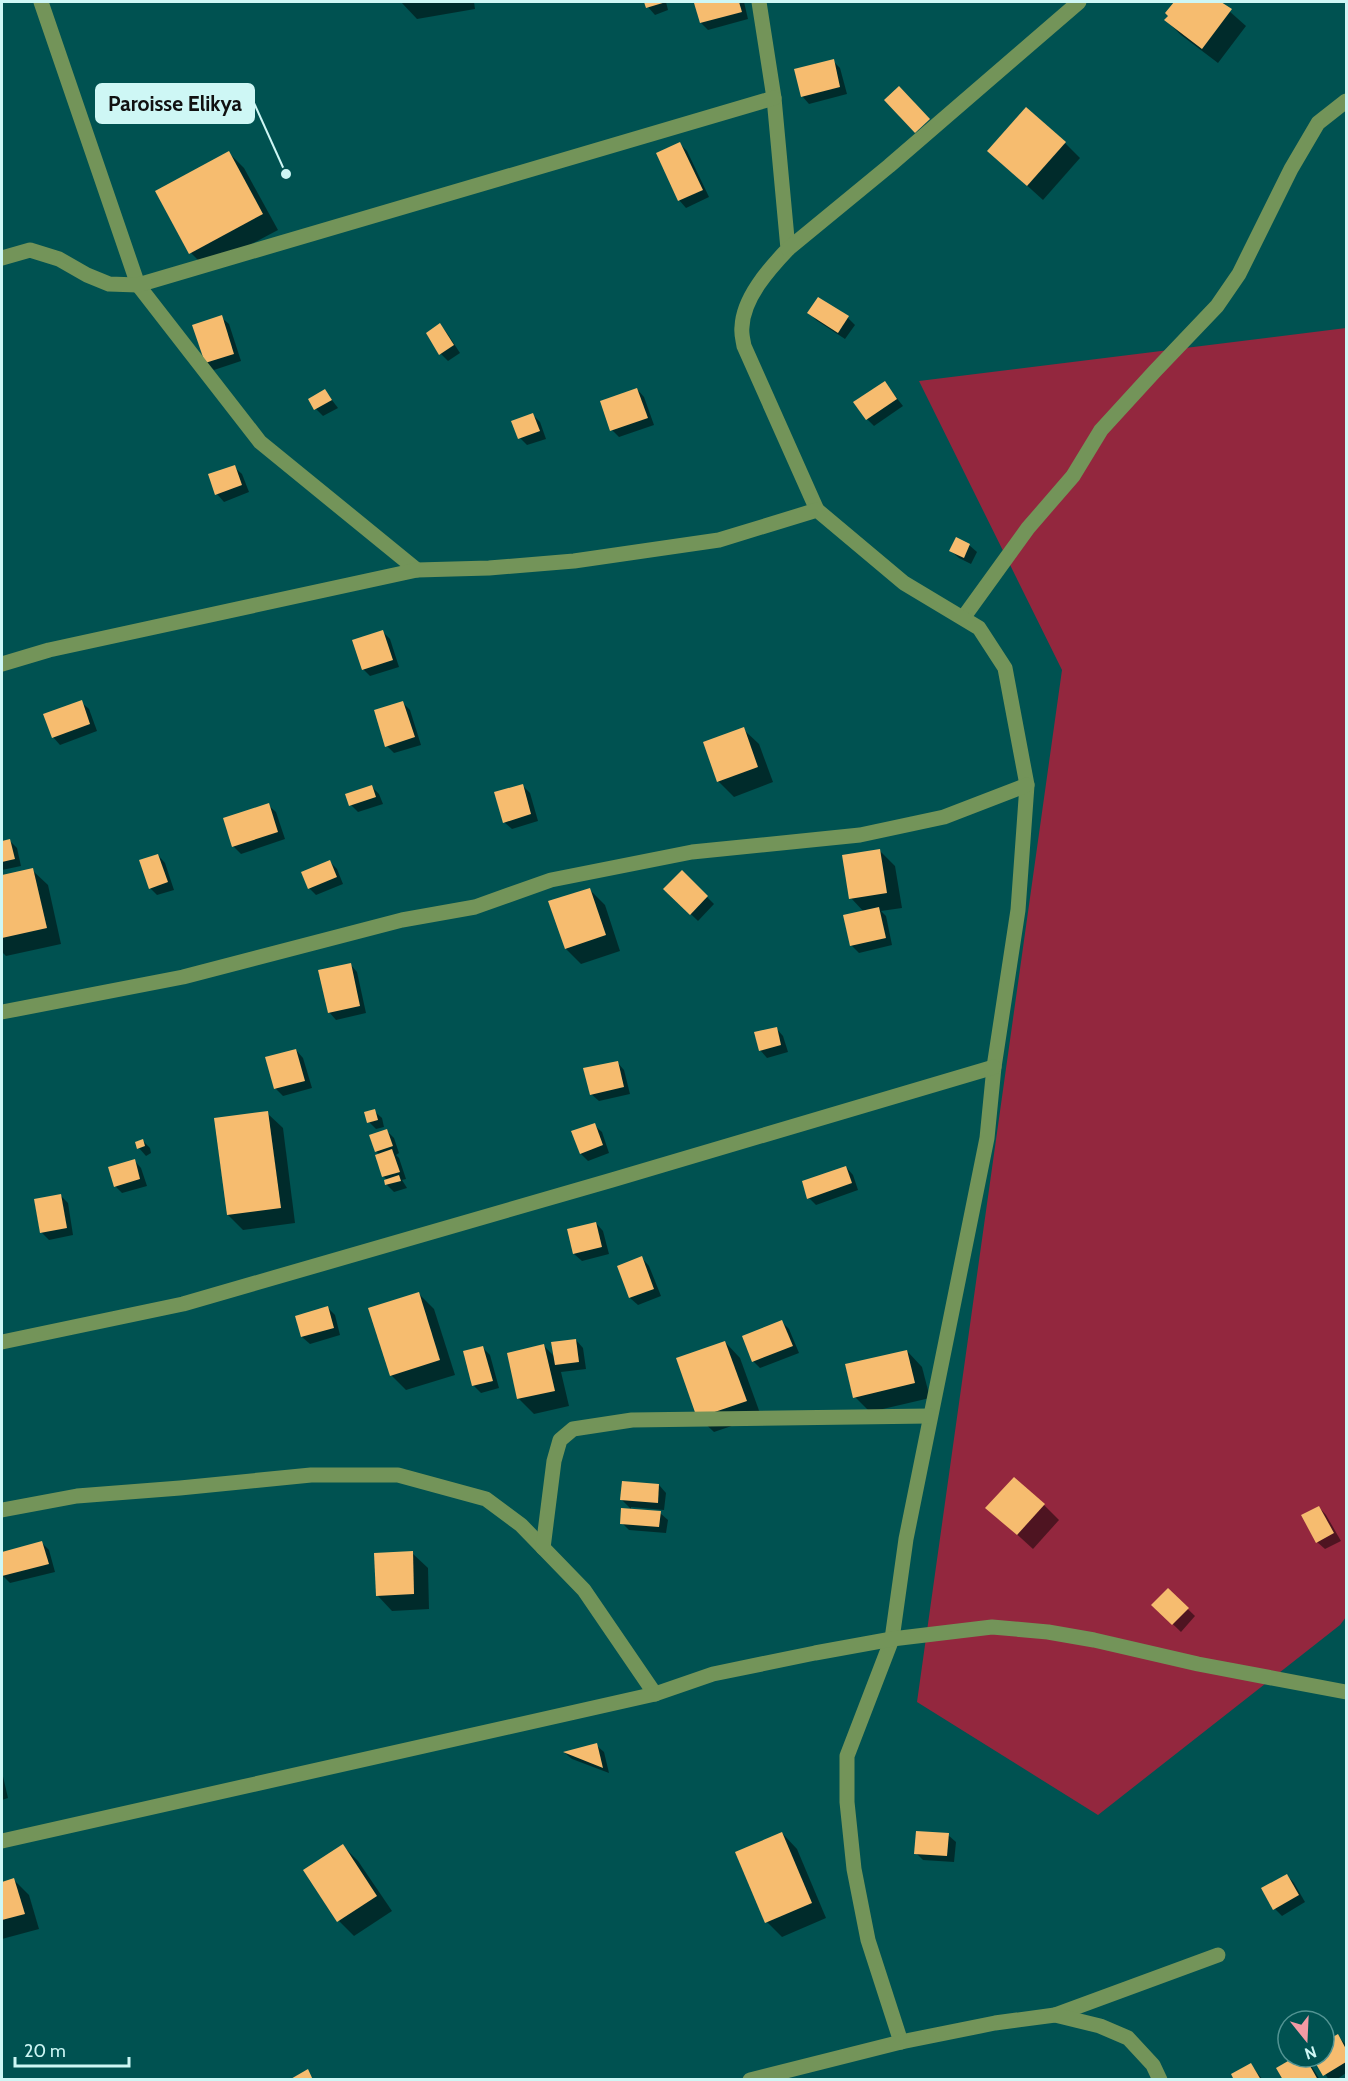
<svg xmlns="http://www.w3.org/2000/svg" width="1348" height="2081" font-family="Cabin,sans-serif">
<rect width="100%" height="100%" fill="#005251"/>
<polygon fill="#93273e" points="1346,328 1346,1617 1340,1625 1098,1815 917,1702 1062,670 919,381"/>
<g fill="#0007">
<polygon points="401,2 474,2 475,9 417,19"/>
<polygon points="646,2 666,2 668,10 655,15 648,7"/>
<polygon points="707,2 744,2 748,19 708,30 701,23 696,4"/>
<polygon points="1176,2 1219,2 1246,26 1218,63 1181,35 1166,20 1169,16 1167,13"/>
<polygon points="833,61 840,68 847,94 809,104 802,96"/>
<polygon points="1065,143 1080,158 1043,200 989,151"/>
<polygon points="680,144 687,151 709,197 686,208 679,200"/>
<polygon points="229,153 244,168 278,230 206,268 191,253"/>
<polygon points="809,313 848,318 855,325 845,339 816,320"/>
<polygon points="221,317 229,324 241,361 214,370 206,363"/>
<polygon points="440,325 447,333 460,353 448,361 441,354"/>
<polygon points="885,383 903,406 874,426 867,419"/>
<polygon points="637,389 644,397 654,425 619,437 612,430"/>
<polygon points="325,391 338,408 323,416 316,409"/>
<polygon points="533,415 540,422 546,439 527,445 520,438"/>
<polygon points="234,467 242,474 249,492 224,502 217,494"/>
<polygon points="969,545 977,552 971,564 959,558 951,551"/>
<polygon points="383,632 390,639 399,667 370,676 363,669"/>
<polygon points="81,702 89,709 97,731 60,745 53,737"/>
<polygon points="403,703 410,710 421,745 394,753 387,746"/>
<polygon points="743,729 759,744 773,782 734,797 718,781"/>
<polygon points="522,785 530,793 538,821 512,829 504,822"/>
<polygon points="372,787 379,794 383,804 358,812 351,805"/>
<polygon points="268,805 276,812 285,839 241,854 233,846"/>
<polygon points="10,841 17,848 21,866 2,870 2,842"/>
<polygon points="880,851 895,866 902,908 881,911 886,916 892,945 859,953 851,945 864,912 851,898"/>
<polygon points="158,855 165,863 174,890 157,895 150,888"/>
<polygon points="330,862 337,869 343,884 316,895 309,888"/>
<polygon points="32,870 48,885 61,944 6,956 2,952 2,877"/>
<polygon points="682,872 714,904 698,921 665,889"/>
<polygon points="589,889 605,905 620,951 581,964 566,949"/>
<polygon points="350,964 357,972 366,1013 336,1020 329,1012"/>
<polygon points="776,1028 783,1036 788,1052 767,1058 760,1050"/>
<polygon points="296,1050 303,1058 312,1088 283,1096 276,1089 267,1058"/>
<polygon points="617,1062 624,1070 630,1094 599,1101 591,1094"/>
<polygon points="374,1111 382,1118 384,1127 376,1129 369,1122"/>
<polygon points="267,1113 283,1128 295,1223 243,1230 228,1215"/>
<polygon points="594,1125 602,1132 609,1153 588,1161 581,1154"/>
<polygon points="387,1131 394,1138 399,1153 396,1155 399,1158 406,1179 402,1180 407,1188 394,1192 386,1184 387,1180 383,1176 380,1155 376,1151"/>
<polygon points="143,1141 150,1148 151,1153 146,1156 139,1148"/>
<polygon points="134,1160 141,1168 147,1186 122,1193 115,1186"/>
<polygon points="846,1167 853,1175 858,1190 816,1205 809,1198"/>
<polygon points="61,1196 68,1203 73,1235 49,1240 41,1232"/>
<polygon points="596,1223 603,1231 609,1254 582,1261 574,1254"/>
<polygon points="642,1258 649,1266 661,1296 638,1305 630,1298 618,1267"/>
<polygon points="419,1294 434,1309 455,1375 406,1390 391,1375"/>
<polygon points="328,1308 335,1315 340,1335 310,1344 302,1337 297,1317"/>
<polygon points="782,1322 789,1329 799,1353 760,1368 753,1361"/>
<polygon points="576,1340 583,1348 586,1369 561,1372 569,1406 534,1414 518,1398 544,1346 555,1357"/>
<polygon points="725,1342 740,1358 761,1416 714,1432 698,1417"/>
<polygon points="483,1348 490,1355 499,1388 481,1393 474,1386 465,1352"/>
<polygon points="907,1351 922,1367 930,1398 870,1412 855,1397"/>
<polygon points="659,1485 666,1493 664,1510 631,1507 631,1509 622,1500"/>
<polygon points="1044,1505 1059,1520 1033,1549 988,1508"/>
<polygon points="1319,1507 1326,1515 1341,1541 1325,1549 1317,1542"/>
<polygon points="660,1513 668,1520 666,1533 629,1530 622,1523"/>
<polygon points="42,1543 49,1550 55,1572 10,1583 3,1576 2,1553"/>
<polygon points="412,1553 428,1568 429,1609 392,1611 377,1595"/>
<polygon points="1168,1590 1195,1616 1181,1632 1153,1605"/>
<polygon points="596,1745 604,1752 609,1773 572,1759 565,1753"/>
<polygon points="2,1772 8,1798 2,1800"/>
<polygon points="782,1833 797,1849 826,1918 782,1937 767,1922"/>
<polygon points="948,1835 956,1842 954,1862 923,1860 916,1853"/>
<polygon points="343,1846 358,1861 392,1911 354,1936 339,1921 305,1870"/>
<polygon points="1287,1875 1294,1883 1305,1902 1282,1916 1275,1909"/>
<polygon points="14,1880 29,1895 39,1929 2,1939 2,1883"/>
<polygon points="1338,2036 1346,2045 1346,2073 1336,2080 1329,2080 1314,2057 1324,2057 1324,2044"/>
<polygon points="1298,2057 1305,2057 1309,2062 1320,2080 1285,2080"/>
<polygon points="1251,2065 1263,2080 1236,2080"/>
</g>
<g fill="#f6bc6f">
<polygon points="644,2 666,2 646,8"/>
<polygon points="701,2 739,2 742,12 700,23 694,3"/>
<polygon points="1174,2 1221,2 1232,9 1202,49 1164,20 1168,16 1165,13"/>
<polygon points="834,59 840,87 801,97 794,69"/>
<polygon points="899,86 930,119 915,133 884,100"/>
<polygon points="1026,107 1066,142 1027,186 987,151"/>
<polygon points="680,142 703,190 678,201 656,153"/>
<polygon points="229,151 263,214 189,254 155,191"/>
<polygon points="818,297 849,316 838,333 807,313"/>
<polygon points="222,315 234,354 205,363 192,325"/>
<polygon points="440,323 454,345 439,355 426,333"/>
<polygon points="885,381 897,399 866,420 853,402"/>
<polygon points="637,388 648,418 610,431 600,401"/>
<polygon points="325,389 332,400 314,410 308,399"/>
<polygon points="533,413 540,431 518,439 511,421"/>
<polygon points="235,465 242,485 215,495 208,474"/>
<polygon points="956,537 970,544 964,558 949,551"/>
<polygon points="383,630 393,660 362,670 352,640"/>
<polygon points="82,700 90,724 52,738 43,714"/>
<polygon points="403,701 415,737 385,747 374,710"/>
<polygon points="744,727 758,767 717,782 703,742"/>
<polygon points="523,784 531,814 503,823 494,792"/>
<polygon points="372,785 376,797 349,806 345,794"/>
<polygon points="269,803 278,832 232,847 223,818"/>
<polygon points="10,839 15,859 2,862 2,841"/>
<polygon points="880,849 887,893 849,899 842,855"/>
<polygon points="158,854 168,882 149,889 139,860"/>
<polygon points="330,860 337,877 308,889 301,872"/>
<polygon points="33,868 47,928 2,938 2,875"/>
<polygon points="682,870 708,896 690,915 663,889"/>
<polygon points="590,888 606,935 565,949 548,901"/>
<polygon points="879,907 886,938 850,946 843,915"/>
<polygon points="351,963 360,1006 328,1013 318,970"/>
<polygon points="777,1027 781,1045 759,1051 754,1032"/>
<polygon points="296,1049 305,1081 274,1089 265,1057"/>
<polygon points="618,1061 624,1087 590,1095 583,1068"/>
<polygon points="375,1109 378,1120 367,1123 364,1112"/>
<polygon points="268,1111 281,1208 227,1215 214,1118"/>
<polygon points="595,1123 603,1145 580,1154 571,1131"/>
<polygon points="387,1129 393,1146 375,1152 369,1135"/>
<polygon points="143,1139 145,1146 137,1149 135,1142"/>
<polygon points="392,1149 400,1172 382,1177 375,1155"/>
<polygon points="135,1159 140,1179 114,1187 108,1167"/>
<polygon points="846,1166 852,1183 807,1199 802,1181"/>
<polygon points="399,1175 401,1181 385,1185 384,1180"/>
<polygon points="61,1194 67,1228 40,1233 34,1199"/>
<polygon points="596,1222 602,1247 573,1254 567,1229"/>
<polygon points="642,1256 654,1289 629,1298 617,1266"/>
<polygon points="419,1292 440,1360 390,1376 368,1308"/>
<polygon points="328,1306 334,1328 301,1337 295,1316"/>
<polygon points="782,1320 793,1346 752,1362 742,1336"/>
<polygon points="576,1339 579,1362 555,1365 551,1342"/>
<polygon points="725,1341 747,1401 697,1418 676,1358"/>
<polygon points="544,1344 555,1391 517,1399 507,1353"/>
<polygon points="483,1346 493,1381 472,1386 463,1351"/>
<polygon points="907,1350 915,1383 853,1398 845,1364"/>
<polygon points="1014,1477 1045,1504 1017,1535 985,1508"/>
<polygon points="622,1481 659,1484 658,1503 620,1500"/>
<polygon points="1319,1506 1334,1533 1316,1543 1301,1515"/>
<polygon points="621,1508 661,1511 659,1527 620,1524"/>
<polygon points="42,1541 49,1564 2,1576 2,1552"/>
<polygon points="413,1551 414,1594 376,1596 374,1553"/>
<polygon points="1168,1588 1189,1608 1172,1625 1151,1605"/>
<polygon points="597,1743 603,1768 563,1752"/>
<polygon points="916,1831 949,1833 947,1856 914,1854"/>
<polygon points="782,1832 812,1903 765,1923 735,1852"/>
<polygon points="343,1844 377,1896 337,1922 303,1870"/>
<polygon points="1287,1874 1299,1895 1273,1910 1261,1888"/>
<polygon points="14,1878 25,1914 2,1920 2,1882"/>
<polygon points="1338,2034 1346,2049 1346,2062 1323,2076 1312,2057 1324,2057 1324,2042"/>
<polygon points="1295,2057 1305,2057 1318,2080 1283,2080 1276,2068"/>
<polygon points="1251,2063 1261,2080 1234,2080 1231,2074"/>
<polygon points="308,2069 313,2080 289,2080"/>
</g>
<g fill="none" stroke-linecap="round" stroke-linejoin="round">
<g stroke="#739459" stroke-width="15">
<polyline points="41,2 138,285 260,442 417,570"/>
<path d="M759 2 774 98 788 249C769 269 743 298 742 327 741 333 743 340 744 346L817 510"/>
<polyline points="788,249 889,166 1079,2"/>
<polyline points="2,258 30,250 59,259 87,275 109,284 138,285 774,98"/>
<polyline points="963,618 1028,528 1073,476 1101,430 1155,371 1217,306 1239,274 1291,169 1318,123 1346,101"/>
<polyline points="2,664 49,650 417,570 489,568 574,561 719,540 817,510 904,583 979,628 1005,668 1027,785 1018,910 994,1067 987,1138 906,1539 892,1639 847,1756 847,1802 854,1869 868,1940 901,2042"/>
<polyline points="2,1012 183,977 402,920 475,907 551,880 692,852 860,835 944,817 1027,785"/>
<polyline points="2,1342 183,1304 612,1180 994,1067"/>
<polyline points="2,1510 77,1496 180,1488 311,1475 398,1475 486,1499 521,1525 584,1590 655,1694"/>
<polyline points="543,1548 554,1461 560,1440 573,1429 632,1420 930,1416"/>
<polyline points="2,1841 655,1694 713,1674 815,1653 892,1639 992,1627 1048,1632 1094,1640 1198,1664 1346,1692"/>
<polyline points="1055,2015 1218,1955"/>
<polyline points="750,2080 901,2042 995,2023 1055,2015 1100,2026 1128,2038 1153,2065 1160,2080"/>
</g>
</g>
<path fill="none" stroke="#cef7f5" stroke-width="2" d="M286 174L254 103"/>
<circle fill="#cef7f5" stroke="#005251" stroke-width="2" cx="286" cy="174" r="6"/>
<rect fill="#cef7f5" stroke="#cef7f5" stroke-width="2" x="96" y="84" width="158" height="39" rx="6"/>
<g font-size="21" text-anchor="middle" font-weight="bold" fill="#111">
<text x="175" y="111">Paroisse Elikya</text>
</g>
<rect width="1348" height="2081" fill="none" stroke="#cef7f5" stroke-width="6"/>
<g transform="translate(1306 2039) rotate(162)"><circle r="28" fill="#005251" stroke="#529493" stroke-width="1.5"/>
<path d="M0-4.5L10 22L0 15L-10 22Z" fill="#f49aa4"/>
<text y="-9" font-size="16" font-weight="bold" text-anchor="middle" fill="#cef7f5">N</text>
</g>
<path d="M15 2057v9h114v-9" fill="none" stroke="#cef7f5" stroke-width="3"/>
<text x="24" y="2057" font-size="18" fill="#cef7f5" stroke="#005251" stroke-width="4.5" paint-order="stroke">20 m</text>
</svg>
